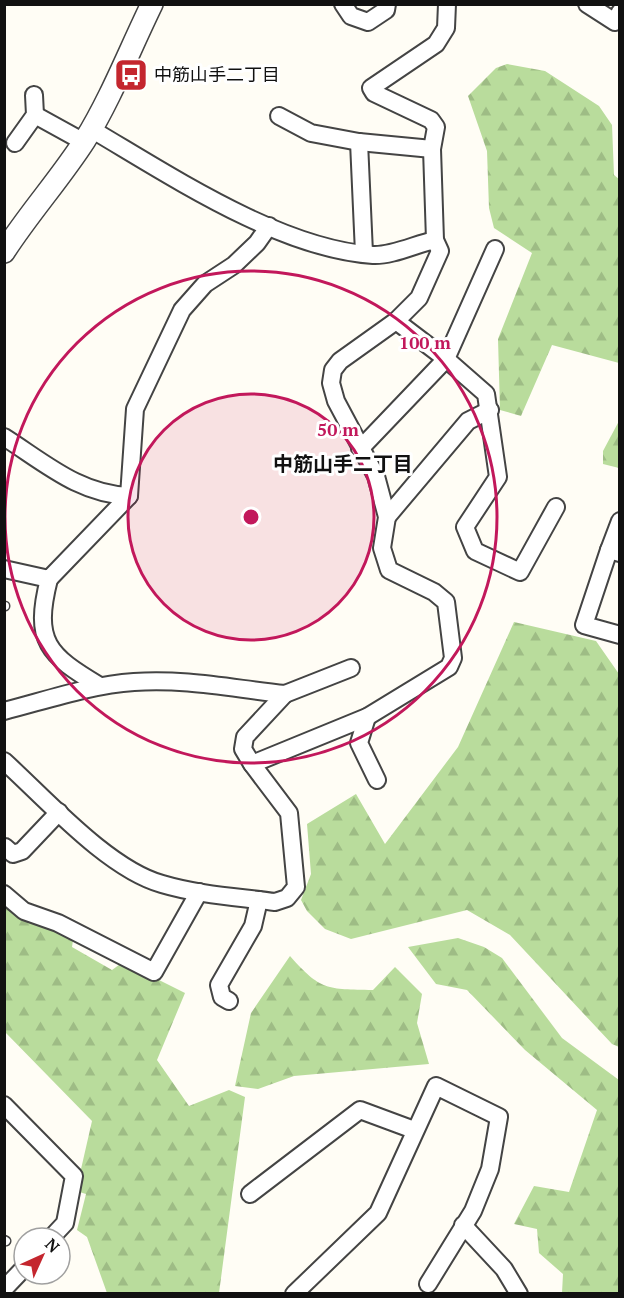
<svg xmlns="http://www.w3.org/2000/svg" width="624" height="1298" font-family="'PT Serif','Noto Sans JP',serif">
<defs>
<pattern id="forest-firs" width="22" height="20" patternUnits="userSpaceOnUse" patternTransform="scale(1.5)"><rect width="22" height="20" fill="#b9dc9c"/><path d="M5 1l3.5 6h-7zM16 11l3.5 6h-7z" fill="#9ebc85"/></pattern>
</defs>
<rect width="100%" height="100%" fill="#fffdf5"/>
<g fill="url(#forest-firs)">
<polygon points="507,64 545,71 599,106 612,125 614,175 620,180 619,363 552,345 521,416 500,410 498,339 532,253 494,228 489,208 487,151 468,96 496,68"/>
<polygon points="619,421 619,468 603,464 603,451"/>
<polygon points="514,622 596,641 619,674 619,1047 612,1044 510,935 467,910 351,939 325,929 307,911 301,900 311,874 307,824 356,794 385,844 458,747"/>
<polygon points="4,901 74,934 72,947 112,970 123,962 185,993 157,1060 189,1106 229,1090 245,1097 219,1293 107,1293 87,1237 77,1230 86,1194 76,1191 92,1121 5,1032"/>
<polygon points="458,938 484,947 502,958 562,1038 619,1080 619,1293 562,1293 563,1274 539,1253 537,1229 514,1224 534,1186 569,1192 597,1110 525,1050 467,990 436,984 408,947"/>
<path d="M290 956C321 991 327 989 373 990L395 967 422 994 417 1023 429 1064 294 1076 258 1089 235 1086 251 1013Z"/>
</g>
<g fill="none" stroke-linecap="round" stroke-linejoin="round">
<defs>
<g id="service">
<polyline points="4,606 5,606"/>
<polyline points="4,1240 6,1241"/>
</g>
<g id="minor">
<polyline points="343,4 351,16 368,22 386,10 387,4"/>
<polyline points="587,4 615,22 620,12"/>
<polyline points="35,115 84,142"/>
<polyline points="279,116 311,133 359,142 432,149"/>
<path d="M91 129C171 176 280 249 373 255 392 256 416 244 435 240"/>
<polyline points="359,142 364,253"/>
<polyline points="15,143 35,115 34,95"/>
<polyline points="396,321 419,298 440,251 435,240 432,149 436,127 431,120 374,93 371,88 436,44 446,28 447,4"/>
<path d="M4 437C45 463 79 494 129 496"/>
<polyline points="360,449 446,359 495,249"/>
<polyline points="387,517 468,421 490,410"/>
<polyline points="609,550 620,521"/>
<polyline points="620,553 609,550 584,625 620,635"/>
<polyline points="4,569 49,579 129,496 135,409 182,310 205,284 234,265 257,243 269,226"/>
<path d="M49 579C33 642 48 655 100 686"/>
<polyline points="285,694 351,668"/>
<path d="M4 711C47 700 90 685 134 682 184 678 235 689 285 694L245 737 243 749 252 764 367 717 449 667 453 658 446 602 434 592 389 570 382 548 387 517 376 476 336 401 331 383 333 370 340 361 396 321 446 359 486 394 498 477 465 527 475 551 520 572 556 507"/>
<polyline points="367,717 359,743 377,780"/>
<path d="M4 761C46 799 108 869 162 884 199 895 238 897 275 902L287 898 296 887 289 813 252 764"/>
<polyline points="5,847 13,854 22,851 59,812"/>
<polyline points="4,894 24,911 58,923 154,972 199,892"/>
<polyline points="229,1001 222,997 219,985 253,926 259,900"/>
<polyline points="4,1105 74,1176 65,1223 51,1238"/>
<polyline points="250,1194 360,1110 414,1130"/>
<polyline points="463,1225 504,1269 519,1294"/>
<polyline points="4,1289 24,1268"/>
<polyline points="294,1294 378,1213 436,1086 499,1117 490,1169 473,1211 428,1284"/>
</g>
<path id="tertiary" d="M4 252C29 213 60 179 85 140 111 98 130 49 152 4"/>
</defs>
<use href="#service" stroke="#444" stroke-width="11"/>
<use href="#minor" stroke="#444" stroke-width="20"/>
<use href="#tertiary" stroke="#444" stroke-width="24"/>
<use href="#service" stroke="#fff" stroke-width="8"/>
<use href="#minor" stroke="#fff" stroke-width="16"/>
<use href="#tertiary" stroke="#fff" stroke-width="21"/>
</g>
<circle cx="251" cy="517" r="123" fill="#c2185b" fill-opacity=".12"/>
<g fill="none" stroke="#c2185b" stroke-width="3">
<circle cx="251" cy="517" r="123"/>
<circle cx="251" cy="517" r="246"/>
</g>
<defs>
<symbol id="bus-square" viewBox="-11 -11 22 22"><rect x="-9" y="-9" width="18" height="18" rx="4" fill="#c4262e" stroke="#fff"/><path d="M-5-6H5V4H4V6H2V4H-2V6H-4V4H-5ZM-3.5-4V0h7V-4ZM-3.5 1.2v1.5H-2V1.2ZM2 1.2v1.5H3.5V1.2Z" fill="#fff"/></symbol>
</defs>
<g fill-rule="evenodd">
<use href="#bus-square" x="112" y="56" width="38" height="38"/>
</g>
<g text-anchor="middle" stroke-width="6" stroke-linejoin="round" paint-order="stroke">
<g font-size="18" fill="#111" stroke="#fff" text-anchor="start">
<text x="154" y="81">中筋山手二丁目</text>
</g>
<g font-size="20" font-weight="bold" fill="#111" stroke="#fff">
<text x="343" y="471">中筋山手二丁目</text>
</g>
</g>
<circle cx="251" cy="517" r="9" fill="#c2185b" stroke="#fff" stroke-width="3"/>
<g font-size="18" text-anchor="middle" font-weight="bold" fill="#c2185b" stroke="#fff" stroke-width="6" stroke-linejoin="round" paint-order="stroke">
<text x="425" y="349">100 m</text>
<text x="338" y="436">50 m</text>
</g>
<rect width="624" height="1298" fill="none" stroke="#111111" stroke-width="12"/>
<g transform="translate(42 1256) rotate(45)"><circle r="28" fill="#ffffff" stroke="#a0a0a0" stroke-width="1.5"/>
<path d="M0-4.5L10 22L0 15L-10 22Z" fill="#c4262e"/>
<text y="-9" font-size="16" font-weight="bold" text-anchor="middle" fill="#111111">N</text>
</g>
</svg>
